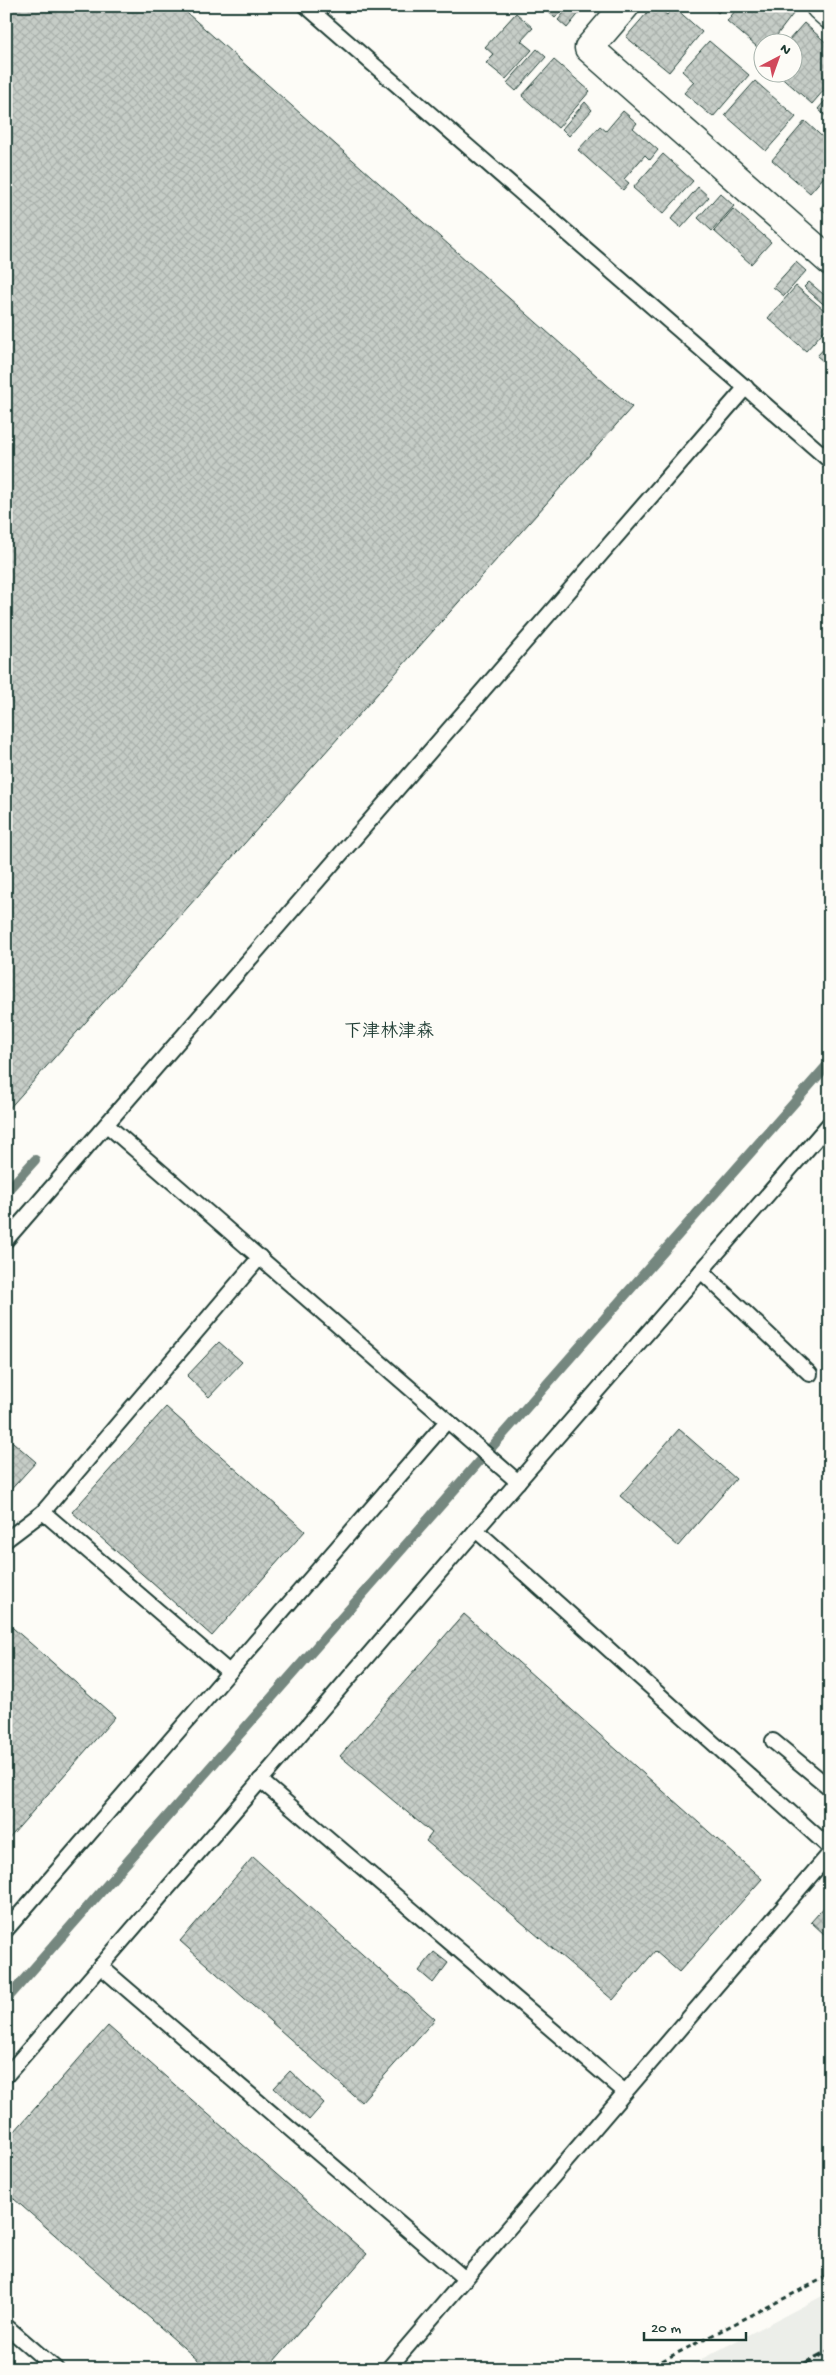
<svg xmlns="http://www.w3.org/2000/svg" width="836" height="2375" font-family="'Gochi Hand','Klee One',sans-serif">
<defs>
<pattern id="building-cross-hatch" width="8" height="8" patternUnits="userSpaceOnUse" patternTransform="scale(1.25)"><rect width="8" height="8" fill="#c6cdc7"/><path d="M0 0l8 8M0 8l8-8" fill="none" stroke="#aab1ac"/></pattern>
</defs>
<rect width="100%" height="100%" fill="#fdfcf7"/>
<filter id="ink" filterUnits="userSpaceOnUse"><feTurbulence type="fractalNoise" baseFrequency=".02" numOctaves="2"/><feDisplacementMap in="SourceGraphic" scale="10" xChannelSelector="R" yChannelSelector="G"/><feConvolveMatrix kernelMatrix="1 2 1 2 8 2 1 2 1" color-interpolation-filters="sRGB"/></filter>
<g filter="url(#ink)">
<polygon fill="#eceee9" points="830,2292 830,2369 682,2369 717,2351"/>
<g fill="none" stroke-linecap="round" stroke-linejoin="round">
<g stroke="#75877f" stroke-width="10">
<polyline points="6,1192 35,1160"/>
<polyline points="6,2000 830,1062"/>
</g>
</g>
<g fill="url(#building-cross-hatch)" stroke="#1f3d34">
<polygon points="6,6 179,6 632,407 6,1112"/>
<polygon points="542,6 566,6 555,18"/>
<polygon points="570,6 585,6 567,28 558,20"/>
<polygon points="653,6 656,6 667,15 674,7 702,32 669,72 626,37"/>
<polygon points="711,6 724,6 718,13"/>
<polygon points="739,6 784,6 793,14 777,35 783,40 781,42 764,42 764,53 727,21"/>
<polygon points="516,13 533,28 521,41 532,50 506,79 486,63 494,55 485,47"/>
<polygon points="804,23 830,46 830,83 812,104 776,72 794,72 794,42 787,42"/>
<polygon points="709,41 749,75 713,117 684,93 694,82 682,71"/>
<polygon points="537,49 546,57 516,91 507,83"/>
<polygon points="554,60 590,91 558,128 522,96"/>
<polygon points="755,81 796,117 766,151 725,115"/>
<polygon points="830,95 830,120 818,109"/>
<polygon points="585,102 592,110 569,136 562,129"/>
<polygon points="623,111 637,123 633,128 658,150 650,160 645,155 624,179 629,183 623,190 578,150 600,126 606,131"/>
<polygon points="805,121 830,144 830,170 810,193 772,160"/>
<polygon points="663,154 693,181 663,214 633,188"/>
<polygon points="698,187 709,197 681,228 671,219"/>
<polygon points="720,193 734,206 712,231 698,218"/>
<polygon points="830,197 830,216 820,208"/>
<polygon points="733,209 771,242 751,264 714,231"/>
<polygon points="796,262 806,271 784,296 773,287"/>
<polygon points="809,282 830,300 830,310 804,287"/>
<polygon points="796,286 830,315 830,324 806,351 768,318"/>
<polygon points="830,342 830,367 817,356"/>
<polygon points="219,1342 242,1362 209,1397 187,1376"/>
<polygon points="166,1407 305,1531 212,1636 72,1512"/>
<polygon points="679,1429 736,1479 678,1546 620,1496"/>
<polygon points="6,1436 36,1462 6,1495"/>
<polygon points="464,1614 762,1879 679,1972 655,1951 613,2000 426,1841 432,1833 340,1756"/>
<polygon points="6,1622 115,1717 6,1842"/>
<polygon points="253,1857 435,2019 361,2102 180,1941"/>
<polygon points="827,1904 830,1907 830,1930 825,1935 811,1922"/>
<polygon points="434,1952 448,1963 433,1983 419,1971"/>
<polygon points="108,2026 367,2254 267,2369 208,2369 6,2192 6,2141"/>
<polygon points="290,2071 324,2103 309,2120 274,2088"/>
</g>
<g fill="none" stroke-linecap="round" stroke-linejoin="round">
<defs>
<g id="service">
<polyline points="306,6 830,461"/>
<polyline points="107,1125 518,1482"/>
<polyline points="6,1240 746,387"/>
<polyline points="701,1271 810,1374"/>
<polyline points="43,1512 229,1672"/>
<polyline points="476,1530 830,1848"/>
<polyline points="6,1540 43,1512 260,1257"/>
<polyline points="773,1741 830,1788"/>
<polyline points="260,1780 625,2092"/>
<polyline points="6,1930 447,1421"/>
<polyline points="100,1966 465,2279"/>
<polyline points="6,2076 476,1530 830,1123"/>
<polyline points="6,2326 56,2369"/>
<polyline points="388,2369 830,1853"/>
</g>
<g id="minor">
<polyline points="625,6 589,48 830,261"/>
<polyline points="820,6 830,15"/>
</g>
</defs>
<use href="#service" stroke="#1f3d34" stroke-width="18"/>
<use href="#minor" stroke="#1f3d34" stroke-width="31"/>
<polyline stroke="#1f3d34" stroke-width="3" stroke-dasharray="5 4" stroke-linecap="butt" points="646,2369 830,2275"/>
<use href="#service" stroke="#fdfcf7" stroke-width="14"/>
<use href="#minor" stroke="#fdfcf7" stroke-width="28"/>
<polyline stroke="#1f3d34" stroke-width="4" stroke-dasharray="8 4" stroke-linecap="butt" points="794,2369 830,2350"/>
</g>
</g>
<g text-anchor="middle" stroke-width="4.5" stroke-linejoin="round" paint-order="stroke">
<g font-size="18" font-weight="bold" fill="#1f3d34" stroke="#fdfcf7">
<text x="389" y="1036">下津林津森</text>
</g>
</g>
<rect width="836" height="2375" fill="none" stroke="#fdfcf7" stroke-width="25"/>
<rect x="12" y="12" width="811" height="2350" fill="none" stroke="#1f3d34" stroke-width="2" filter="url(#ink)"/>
<g transform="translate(778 58) rotate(41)"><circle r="24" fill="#fdfcf7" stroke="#a4b0a9"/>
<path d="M0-4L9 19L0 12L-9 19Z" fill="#d1495b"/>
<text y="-8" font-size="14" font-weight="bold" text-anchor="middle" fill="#1f3d34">N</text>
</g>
<path d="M644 2332v8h102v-8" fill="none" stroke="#1f3d34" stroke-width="2.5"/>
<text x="651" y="2332" font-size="15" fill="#1f3d34" stroke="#fdfcf7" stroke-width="4" paint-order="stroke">20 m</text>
</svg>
